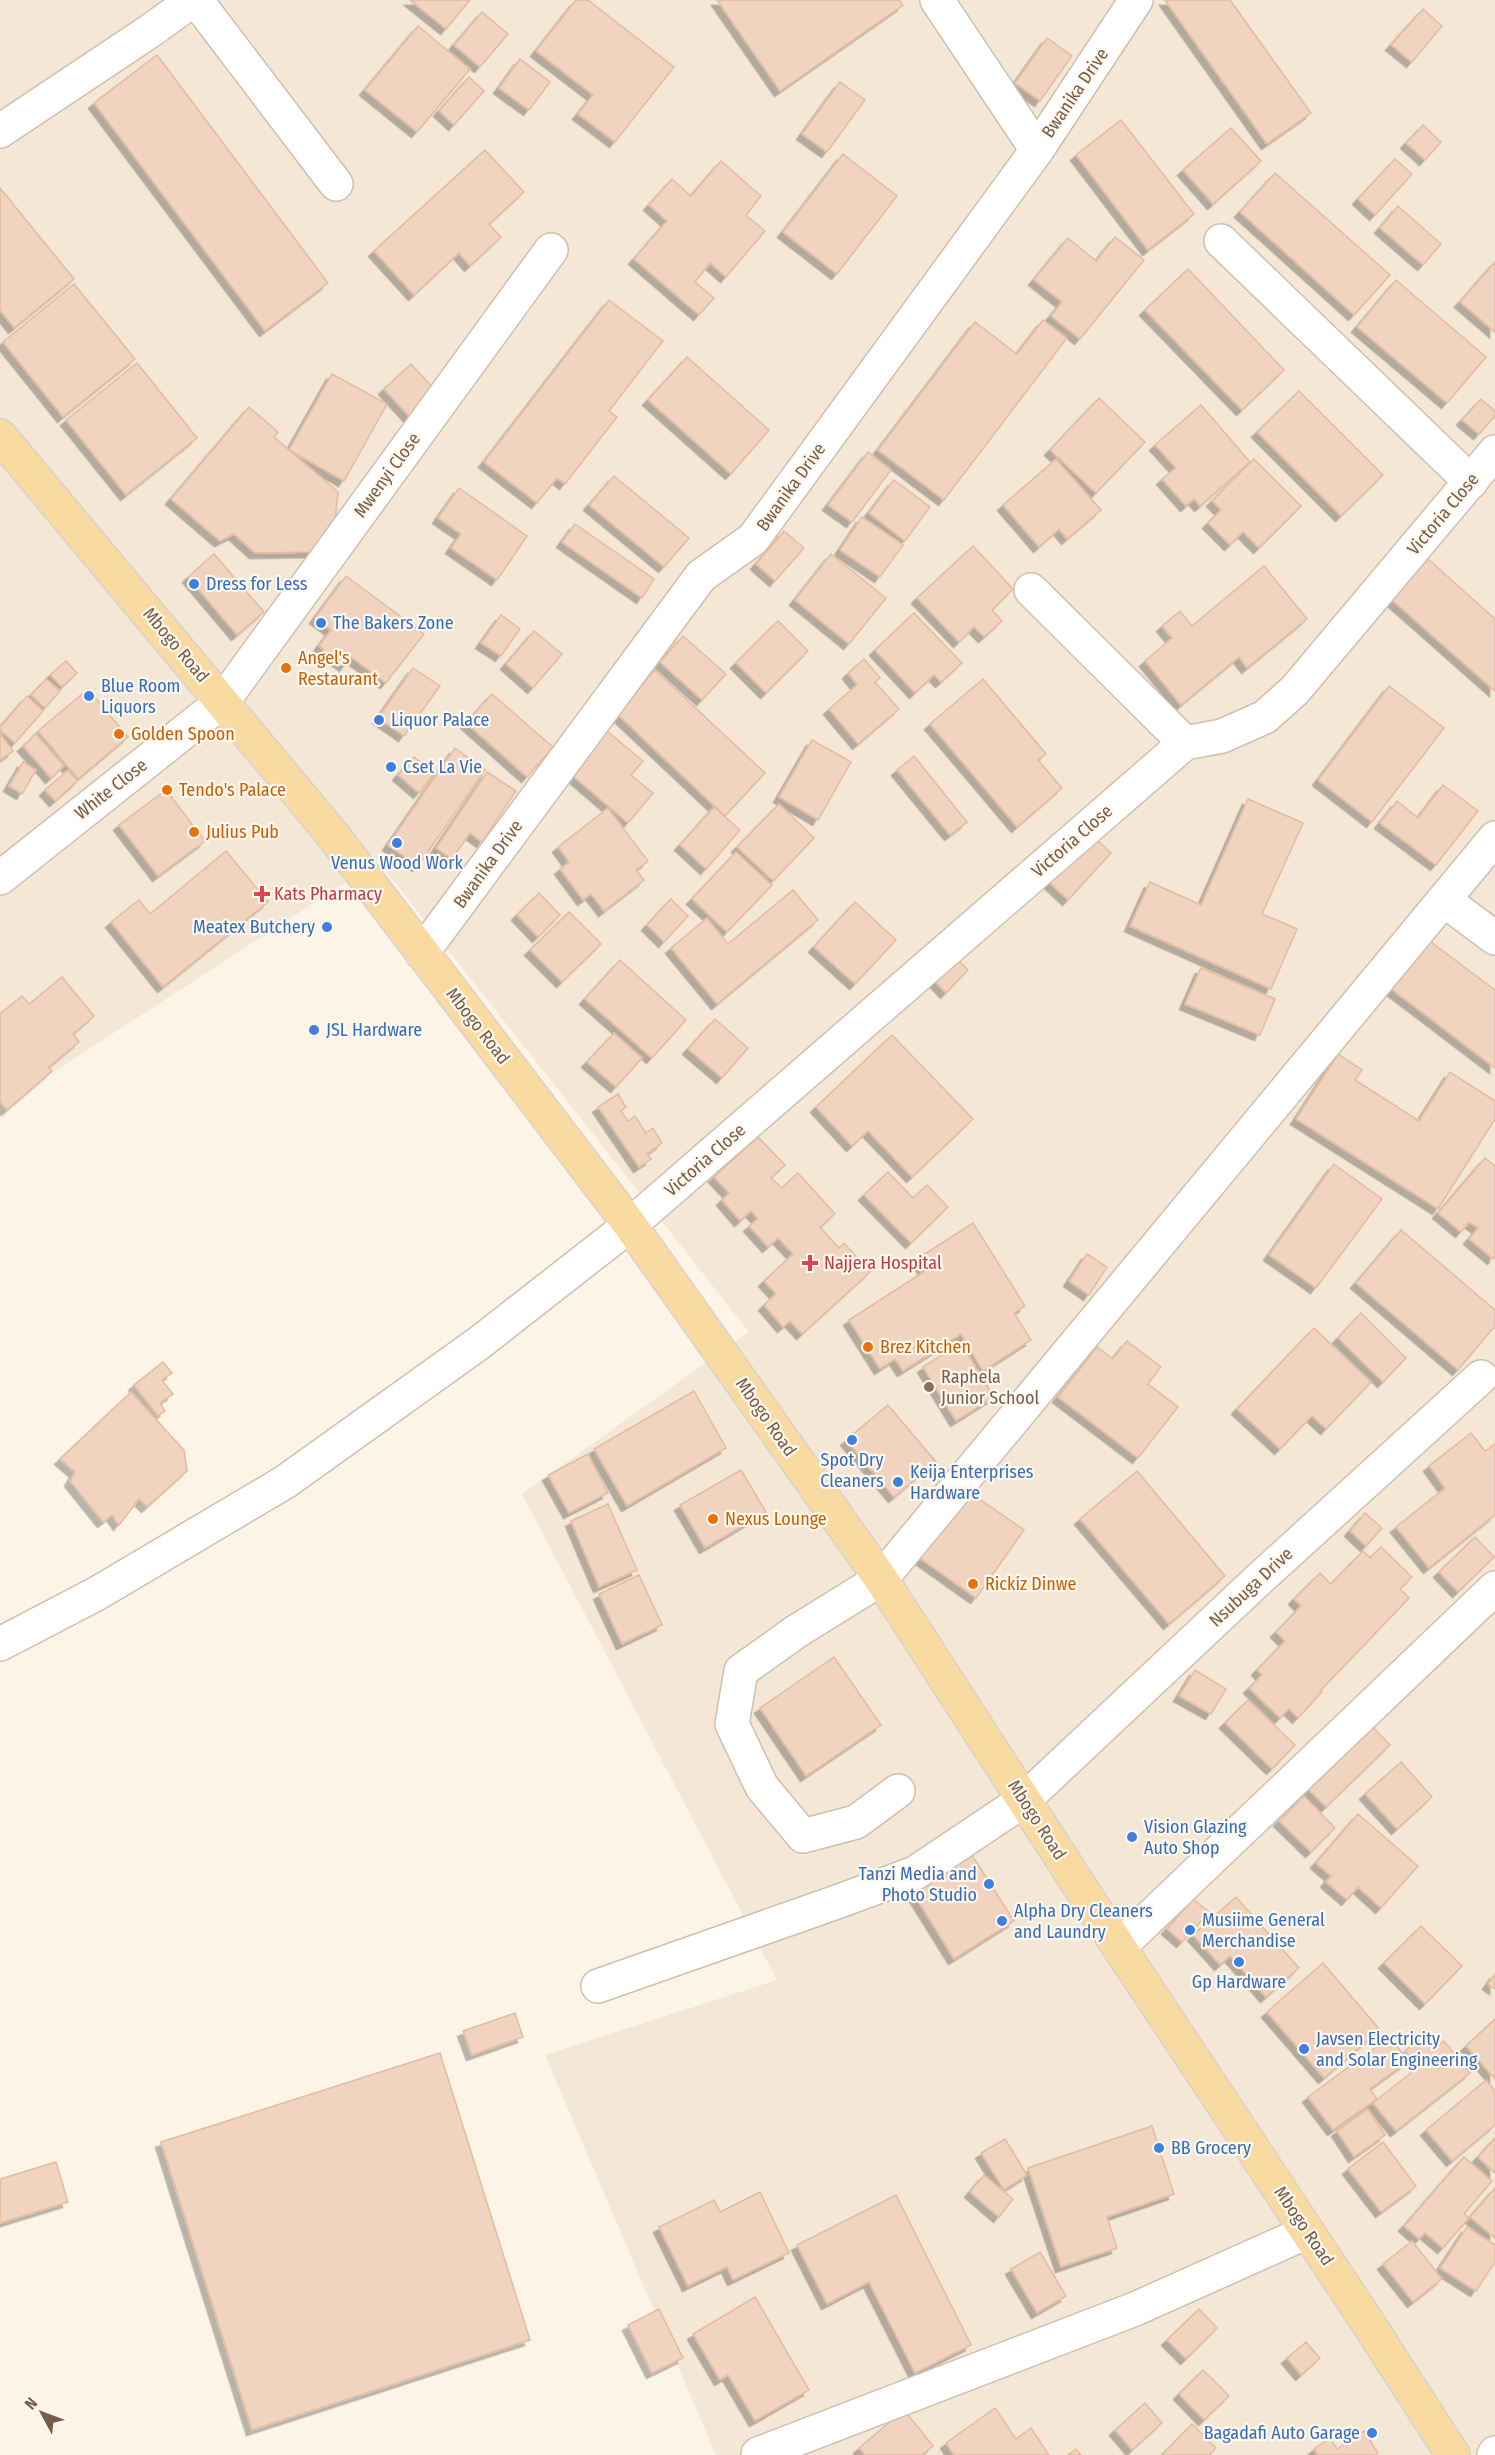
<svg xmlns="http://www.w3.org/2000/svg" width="1495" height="2455" font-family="'Fira Sans Condensed',sans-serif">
<defs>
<filter id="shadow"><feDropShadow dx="-5.5" dy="5.5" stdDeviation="0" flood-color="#0004"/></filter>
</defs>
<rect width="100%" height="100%" fill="#fcf4e7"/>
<polygon fill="#f4e7d5" points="0,0 1495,0 1495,2455 716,2455 545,2055 777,1980 522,1494 749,1332 378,861 0,1107"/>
<g fill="#f1d4bf" stroke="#e4bba0" stroke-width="1.5" filter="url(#shadow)">
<polygon points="410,0 470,0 446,29"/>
<polygon points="576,0 588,0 674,67 615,142 578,114 593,95 536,51"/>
<polygon points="717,0 899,0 903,5 780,91"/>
<polygon points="1165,0 1230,0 1311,113 1267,144"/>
<polygon points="1423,9 1442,26 1412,62 1391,45"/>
<polygon points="482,12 508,34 480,67 454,45"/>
<polygon points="418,26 470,69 417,132 365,90"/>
<polygon points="1047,38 1072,56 1040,101 1015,83"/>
<polygon points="157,55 328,283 265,331 94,103"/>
<polygon points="520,59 550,82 529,110 499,88"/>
<polygon points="469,77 484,91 454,125 439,111"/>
<polygon points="840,82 865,100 827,152 802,134"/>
<polygon points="1121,120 1194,214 1148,250 1076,155"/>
<polygon points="1423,125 1441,142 1425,160 1406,143"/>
<polygon points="1231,128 1261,161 1213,204 1183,170"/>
<polygon points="485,150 524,192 489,224 501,237 470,266 459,253 414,295 374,251"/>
<polygon points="843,154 897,196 837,274 783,232"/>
<polygon points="1395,159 1412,174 1375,215 1358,199"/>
<polygon points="721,161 761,196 746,215 765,231 726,277 710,263 695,282 714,298 699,315 634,259 667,221 649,205 672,179 691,196"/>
<polygon points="1275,173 1390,275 1354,315 1240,212"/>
<polygon points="0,188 74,279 14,328 0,310"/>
<polygon points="1398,206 1441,244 1423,265 1380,228"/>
<polygon points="1115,237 1144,260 1080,339 1051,316 1062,302 1034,280 1068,238 1096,261"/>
<polygon points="1495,262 1495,332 1460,302"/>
<polygon points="1188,269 1284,370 1242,410 1145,310"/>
<polygon points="1396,280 1486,357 1447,403 1357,327"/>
<polygon points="74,284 135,359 63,417 3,342"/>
<polygon points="609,300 663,341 609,411 617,417 565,484 557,478 537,503 484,462"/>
<polygon points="1043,320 1067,338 944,500 878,450 975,322 1017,354"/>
<polygon points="687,357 769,430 731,474 648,400"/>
<polygon points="137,363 197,438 126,495 66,420"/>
<polygon points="411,364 444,400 417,425 384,389"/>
<polygon points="332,374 387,404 344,481 289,450"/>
<polygon points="1299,391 1383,475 1341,516 1257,432"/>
<polygon points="1099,398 1145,442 1096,493 1050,450"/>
<polygon points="1481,399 1495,411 1495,416 1479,434 1462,420"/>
<polygon points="1201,405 1250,462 1200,506 1194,499 1186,506 1162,479 1176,468 1155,445"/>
<polygon points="249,407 278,432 274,437 338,492 335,521 313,552 255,553 234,534 220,541 171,499"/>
<polygon points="868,452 891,470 852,522 828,505"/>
<polygon points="1056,459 1101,510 1067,539 1059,529 1039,547 1003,505"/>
<polygon points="1254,459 1301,506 1259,548 1243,532 1230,545 1208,523 1221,510 1212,501"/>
<polygon points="614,476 689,538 664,567 589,505"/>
<polygon points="894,480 930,507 905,541 869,513"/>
<polygon points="459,488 527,536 497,580 451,548 461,534 438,518"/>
<polygon points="862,517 903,545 880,577 840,550"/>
<polygon points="575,524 654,579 642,598 562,542"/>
<polygon points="784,531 804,548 775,581 756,564"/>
<polygon points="973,546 1013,589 992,610 1002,621 984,637 974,627 959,642 917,598"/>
<polygon points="214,554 264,612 237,635 188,577"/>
<polygon points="831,554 886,598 849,644 795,600"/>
<polygon points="1428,559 1495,619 1495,691 1392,600"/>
<polygon points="1264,566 1307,619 1247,668 1239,657 1181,705 1145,661 1172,638 1162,626 1180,611 1192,626"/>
<polygon points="346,576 424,634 386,683 351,657 345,666 319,646 331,630 315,618"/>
<polygon points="914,613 962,663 941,682 934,675 915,693 875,650"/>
<polygon points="501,615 520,629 501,656 481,643"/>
<polygon points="778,621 808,651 766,693 736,663"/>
<polygon points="534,631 562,654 533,688 506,664"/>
<polygon points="683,636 726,674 702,700 660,662"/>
<polygon points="864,659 880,678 875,682 899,709 858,744 829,709 857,685 848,673"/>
<polygon points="66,661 77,673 62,687 50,675"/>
<polygon points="413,668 440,686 404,736 378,718"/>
<polygon points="655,670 765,773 725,816 616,713"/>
<polygon points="46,679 60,691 45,708 31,695"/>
<polygon points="983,679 1046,754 1038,760 1062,788 1017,827 930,724"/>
<polygon points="1389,686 1444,728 1372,822 1318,780"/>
<polygon points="88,689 128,737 78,779 38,731"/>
<polygon points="492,694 553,747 527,777 466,723"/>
<polygon points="27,696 43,711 15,743 0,730 0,727"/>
<polygon points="602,727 643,761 631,775 653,793 628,823 566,770"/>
<polygon points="0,733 13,751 0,760"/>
<polygon points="36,734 64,766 51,778 23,746"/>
<polygon points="812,740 851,762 818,820 779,797"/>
<polygon points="455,748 485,770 418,866 388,845"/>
<polygon points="914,756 967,822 950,835 897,770"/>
<polygon points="414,757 434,774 419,793 398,775"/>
<polygon points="23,762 36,770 22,794 9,786"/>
<polygon points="68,770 78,781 55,801 45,790"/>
<polygon points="487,772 516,791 482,842 470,833 452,859 436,848"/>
<polygon points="1443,785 1478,811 1436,865 1380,823 1397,801 1418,818"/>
<polygon points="166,790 205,841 158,876 119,825"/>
<polygon points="1248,799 1303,823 1262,914 1297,929 1271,989 1130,926 1150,882 1201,905"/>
<polygon points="779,804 814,838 773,881 737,847"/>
<polygon points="714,807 740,830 706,869 680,845"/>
<polygon points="608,808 648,861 636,870 644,880 604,911 591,894 583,900 560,869 569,862 558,847"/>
<polygon points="1093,836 1111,853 1068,900 1050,883"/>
<polygon points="226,851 268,902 163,987 111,922 139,900 150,914"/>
<polygon points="736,852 772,885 727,932 692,899"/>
<polygon points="793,890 818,920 717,1004 671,948 707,918 728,944"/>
<polygon points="539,893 560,915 538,937 517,915"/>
<polygon points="671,899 688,916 664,942 647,925"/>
<polygon points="855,902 896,940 855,984 814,947"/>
<polygon points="569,912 601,944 562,982 530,950"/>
<polygon points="1427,939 1495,990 1495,1068 1390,988"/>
<polygon points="954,956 968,970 946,993 932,978"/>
<polygon points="620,960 686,1020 652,1058 585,999"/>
<polygon points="1201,968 1275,999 1260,1035 1185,1004"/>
<polygon points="62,977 94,1016 73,1034 79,1042 48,1068 52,1071 7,1110 0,1102 0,1014 22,996 29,1004"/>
<polygon points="715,1019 748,1048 722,1078 688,1049"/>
<polygon points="614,1033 642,1058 616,1087 587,1062"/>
<polygon points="892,1035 973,1119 912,1177 868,1131 852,1146 816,1107"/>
<polygon points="1338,1054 1362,1070 1355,1080 1419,1121 1450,1072 1495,1101 1495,1119 1438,1209 1296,1119"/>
<polygon points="618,1094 626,1107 621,1111 628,1121 635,1116 646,1133 653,1128 662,1143 647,1154 651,1159 639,1167 598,1107"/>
<polygon points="758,1137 785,1165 771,1178 782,1188 798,1173 835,1214 820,1227 839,1248 844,1243 870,1272 802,1334 790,1321 783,1327 764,1305 776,1294 764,1281 793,1254 778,1238 768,1247 749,1226 758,1219 751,1211 740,1221 722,1200 729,1193 714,1177"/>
<polygon points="1485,1158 1495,1166 1495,1256 1493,1259 1469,1239 1478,1228 1469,1222 1461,1232 1438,1213"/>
<polygon points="1334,1164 1382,1199 1316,1288 1269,1255"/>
<polygon points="888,1172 913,1198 927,1185 948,1207 911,1243 864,1195"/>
<polygon points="973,1223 1025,1306 1014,1313 1031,1340 983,1371 961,1334 903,1371 895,1359 880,1369 849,1320 925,1271 917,1259"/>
<polygon points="1401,1230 1495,1310 1495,1326 1458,1370 1356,1283"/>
<polygon points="1087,1254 1107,1267 1089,1295 1069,1281"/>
<polygon points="1361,1313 1406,1358 1383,1382 1338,1338"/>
<polygon points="1314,1328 1371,1382 1326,1429 1312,1416 1280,1449 1237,1409"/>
<polygon points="1127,1341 1161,1367 1148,1384 1178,1407 1138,1458 1058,1397 1097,1347 1113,1359"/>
<polygon points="961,1343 994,1397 956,1421 923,1367"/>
<polygon points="163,1362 172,1373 162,1380 173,1394 160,1403 165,1411 158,1416 134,1385"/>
<polygon points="694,1391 726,1448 627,1506 594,1449"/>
<polygon points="131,1392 184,1450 187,1471 147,1507 139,1499 119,1525 112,1515 103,1522 70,1481 75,1472 60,1459"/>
<polygon points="888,1405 936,1462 894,1497 846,1440"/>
<polygon points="1471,1433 1485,1451 1495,1444 1495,1515 1429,1568 1396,1527 1445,1488 1429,1466"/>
<polygon points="588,1454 608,1493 569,1513 548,1475"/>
<polygon points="741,1470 766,1512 705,1548 680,1505"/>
<polygon points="1137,1471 1225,1576 1169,1624 1080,1519"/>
<polygon points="965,1489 1024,1530 976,1598 917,1556"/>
<polygon points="608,1504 637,1570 599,1587 571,1521"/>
<polygon points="1365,1513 1382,1528 1366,1546 1350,1531"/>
<polygon points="1475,1537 1494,1557 1458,1592 1439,1572"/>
<polygon points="1381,1547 1412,1577 1400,1589 1409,1598 1320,1691 1322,1692 1298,1718 1289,1709 1280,1718 1249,1688 1262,1675 1257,1670 1285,1641 1276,1632 1301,1606 1294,1599 1320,1573 1331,1584 1363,1551 1370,1558"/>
<polygon points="639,1575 662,1625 622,1644 599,1594"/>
<polygon points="834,1657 881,1725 806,1776 760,1708"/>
<polygon points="1195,1670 1226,1689 1211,1714 1179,1696"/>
<polygon points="1248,1700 1295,1745 1272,1769 1225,1723"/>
<polygon points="1367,1721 1390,1745 1326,1807 1303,1784"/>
<polygon points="1401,1762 1432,1797 1397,1829 1365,1794"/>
<polygon points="1304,1796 1335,1828 1311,1852 1279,1821"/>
<polygon points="1358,1814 1418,1866 1381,1908 1358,1887 1347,1900 1326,1882 1331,1876 1316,1863"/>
<polygon points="972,1855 1014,1921 954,1959 913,1893"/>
<polygon points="1236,1897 1299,1968 1266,1997 1230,1956 1220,1965 1193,1935"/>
<polygon points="1193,1899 1209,1912 1182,1942 1167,1929"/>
<polygon points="1421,1926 1462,1966 1425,2004 1384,1963"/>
<polygon points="1323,1963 1380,2030 1324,2078 1267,2012"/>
<polygon points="1495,1974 1495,1989 1488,1984"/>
<polygon points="515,2013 523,2037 472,2055 463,2031"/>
<polygon points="1495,2019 1495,2079 1466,2046"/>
<polygon points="1422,2036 1433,2050 1444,2041 1470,2073 1396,2131 1373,2103 1418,2067 1405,2051"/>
<polygon points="1390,2037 1408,2061 1370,2089 1377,2099 1333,2130 1308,2097"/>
<polygon points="440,2053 530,2340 252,2430 161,2142"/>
<polygon points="1486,2080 1495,2091 1495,2125 1452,2161 1426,2130"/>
<polygon points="1368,2109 1385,2135 1354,2157 1337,2131"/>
<polygon points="1152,2126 1174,2194 1107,2217 1117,2248 1061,2267 1028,2168"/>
<polygon points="1495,2138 1495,2173 1478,2157"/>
<polygon points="1005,2139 1027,2175 1004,2190 981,2153"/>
<polygon points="1383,2142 1416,2186 1381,2212 1348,2169"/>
<polygon points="1464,2157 1492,2181 1464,2214 1469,2218 1443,2248 1425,2233 1419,2239 1404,2226"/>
<polygon points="56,2162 68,2202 0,2223 0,2179"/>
<polygon points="984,2175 1013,2199 999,2217 970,2192"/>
<polygon points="1495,2188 1495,2238 1470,2217"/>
<polygon points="760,2192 789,2253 733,2280 727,2267 688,2286 659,2227 714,2200 720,2212"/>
<polygon points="896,2195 971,2345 915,2373 869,2282 827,2304 797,2245"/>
<polygon points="1467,2227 1495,2245 1495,2262 1476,2291 1440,2268"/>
<polygon points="1412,2241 1442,2279 1413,2302 1383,2264"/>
<polygon points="1040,2252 1066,2296 1037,2313 1011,2269"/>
<polygon points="755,2297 809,2390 755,2421 728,2375 720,2380 693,2334"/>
<polygon points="659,2309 683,2358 652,2373 628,2325"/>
<polygon points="1199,2309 1217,2328 1186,2359 1167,2340"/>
<polygon points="1306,2342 1320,2358 1301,2375 1287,2358"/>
<polygon points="1203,2370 1229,2396 1204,2420 1179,2394"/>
<polygon points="1145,2403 1162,2423 1132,2450 1115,2430"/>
<polygon points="995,2408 1016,2439 1031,2428 1049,2455 954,2455 946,2443"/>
<polygon points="904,2410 933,2446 922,2455 865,2455 859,2448"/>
<polygon points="1192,2424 1216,2448 1209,2455 1162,2455"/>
<polygon points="1364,2431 1378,2453 1375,2455 1318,2455 1314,2449 1330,2438 1337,2449"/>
<polygon points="1076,2449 1081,2455 1068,2455"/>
</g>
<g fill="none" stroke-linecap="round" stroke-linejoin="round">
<defs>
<g id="minor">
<polyline points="196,0 336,184"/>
<polyline points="937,0 1037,150"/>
<polyline points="0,131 150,31 193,0"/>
<polyline points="1221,241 1471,482"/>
<polyline points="1031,590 1185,743"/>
<polyline points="0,878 223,701 551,250"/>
<polyline points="1444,900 1495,938"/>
<polyline points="422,953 701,576 753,539 1037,150 1136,0"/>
<polyline points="0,1644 96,1594 285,1482 479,1343 630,1225 1185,743 1222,736 1265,717 1295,690 1495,452"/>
<polyline points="898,1791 856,1822 803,1836 762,1787 732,1724 741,1671 797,1631 881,1579 1495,838"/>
<polyline points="1119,1947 1495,1588"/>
<polyline points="598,1986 834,1903 915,1873 1024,1800 1256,1582 1481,1377"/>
<polyline points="758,2454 1135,2309 1307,2232"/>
<polyline points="1494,2455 1495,2453"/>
</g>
<polyline id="major" points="0,436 332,834 630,1225 881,1579 1119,1947 1368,2323 1453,2455"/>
</defs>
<use href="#minor" stroke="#d0bfaf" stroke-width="36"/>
<use href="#major" stroke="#d9d1cd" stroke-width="36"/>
<use href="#minor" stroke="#fff" stroke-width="33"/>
<use href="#major" stroke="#f9dba1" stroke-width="33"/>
</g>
<g fill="#3f7fe0" stroke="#fff8ed" stroke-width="2">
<circle cx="194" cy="584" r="6"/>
<circle cx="321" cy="623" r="6"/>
<circle cx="89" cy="696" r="6"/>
<circle cx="379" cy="720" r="6"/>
<circle cx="391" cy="767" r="6"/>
<circle cx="397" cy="843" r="6"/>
<circle cx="327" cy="927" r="6"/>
<circle cx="314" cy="1030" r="6"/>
<circle cx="852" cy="1440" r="6"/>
<circle cx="898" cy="1482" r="6"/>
<circle cx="1132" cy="1837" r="6"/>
<circle cx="989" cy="1884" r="6"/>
<circle cx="1002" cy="1921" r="6"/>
<circle cx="1190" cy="1930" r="6"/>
<circle cx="1239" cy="1962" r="6"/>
<circle cx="1304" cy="2049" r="6"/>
<circle cx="1159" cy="2148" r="6"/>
<circle cx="1372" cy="2433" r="6"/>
</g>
<g fill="#e8710a" stroke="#fff8ed" stroke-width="2">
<circle cx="286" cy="668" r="6"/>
<circle cx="119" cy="734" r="6"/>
<circle cx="167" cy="790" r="6"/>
<circle cx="194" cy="832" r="6"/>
<circle cx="868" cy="1347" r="6"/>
<circle cx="713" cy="1519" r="6"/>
<circle cx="973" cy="1584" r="6"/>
</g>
<g fill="#e0444e" stroke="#fff8ed" stroke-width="2">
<path d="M259 885h6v6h6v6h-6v6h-6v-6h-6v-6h6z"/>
<path d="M807 1254h6v6h6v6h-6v6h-6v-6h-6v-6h6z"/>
</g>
<circle fill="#8d6e63" stroke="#fff8ed" stroke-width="2" cx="929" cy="1387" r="6"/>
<g text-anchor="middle" stroke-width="4.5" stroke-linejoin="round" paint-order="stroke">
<g font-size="18" fill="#765c4b" stroke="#fff8ed">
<text transform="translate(1075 93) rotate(-56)" y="6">Bwanika Drive</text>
<text transform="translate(387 475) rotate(-54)" y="6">Mwenyi Close</text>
<text transform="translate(791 487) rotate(-54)" y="6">Bwanika Drive</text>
<text transform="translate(1443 514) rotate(-50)" y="6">Victoria Close</text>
<text transform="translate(176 645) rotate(50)" y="6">Mbogo Road</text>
<text transform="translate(111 789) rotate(-38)" y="6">White Close</text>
<text transform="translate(1072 841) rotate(-41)" y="6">Victoria Close</text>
<text transform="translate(488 864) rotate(-54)" y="6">Bwanika Drive</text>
<text transform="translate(478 1026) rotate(52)" y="6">Mbogo Road</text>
<text transform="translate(705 1160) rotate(-41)" y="6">Victoria Close</text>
<text transform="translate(766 1417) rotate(55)" y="6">Mbogo Road</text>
<text transform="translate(1251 1587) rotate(-43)" y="6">Nsubuga Drive</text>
<text transform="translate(1037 1820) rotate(57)" y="6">Mbogo Road</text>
<text transform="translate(1304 2226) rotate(56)" y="6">Mbogo Road</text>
</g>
<g font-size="18" fill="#366cbe" stroke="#fff8ed" text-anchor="start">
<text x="206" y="590">Dress for Less</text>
<text x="333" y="629">The Bakers Zone</text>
<text x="101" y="692">Blue Room<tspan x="101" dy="21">Liquors</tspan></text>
<text x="391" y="726">Liquor Palace</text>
<text x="403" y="773">Cset La Vie</text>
<text x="397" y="869" text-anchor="middle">Venus Wood Work</text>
<text x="315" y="933" text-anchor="end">Meatex Butchery</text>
<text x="326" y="1036">JSL Hardware</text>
<text x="852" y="1466" text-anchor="middle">Spot Dry<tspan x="852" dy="21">Cleaners</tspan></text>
<text x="910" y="1478">Keija Enterprises<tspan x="910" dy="21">Hardware</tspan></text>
<text x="1144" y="1833">Vision Glazing<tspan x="1144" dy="21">Auto Shop</tspan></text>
<text x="977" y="1880" text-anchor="end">Tanzi Media and<tspan x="977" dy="21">Photo Studio</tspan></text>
<text x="1014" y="1917">Alpha Dry Cleaners<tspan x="1014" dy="21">and Laundry</tspan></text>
<text x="1202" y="1926">Musiime General<tspan x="1202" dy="21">Merchandise</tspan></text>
<text x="1239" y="1988" text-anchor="middle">Gp Hardware</text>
<text x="1316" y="2045">Javsen Electricity<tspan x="1316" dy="21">and Solar Engineering</tspan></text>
<text x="1171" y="2154">BB Grocery</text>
<text x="1360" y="2439" text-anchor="end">Bagadafi Auto Garage</text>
</g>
<g font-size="18" fill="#c56008" stroke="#fff8ed" text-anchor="start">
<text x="298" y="664">Angel's<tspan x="298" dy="21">Restaurant</tspan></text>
<text x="131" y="740">Golden Spoon</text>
<text x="179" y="796">Tendo's Palace</text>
<text x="206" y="838">Julius Pub</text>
<text x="880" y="1353">Brez Kitchen</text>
<text x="725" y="1525">Nexus Lounge</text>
<text x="985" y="1590">Rickiz Dinwe</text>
</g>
<g font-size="18" fill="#be3a42" stroke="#fff8ed" text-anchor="start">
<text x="274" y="900">Kats Pharmacy</text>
<text x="824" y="1269">Najjera Hospital</text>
</g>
<g font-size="18" fill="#785e54" stroke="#fff8ed" text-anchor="start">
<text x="941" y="1383">Raphela<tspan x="941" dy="21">Junior School</tspan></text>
</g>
</g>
<g transform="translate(42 2413) rotate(311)" stroke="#fff8ed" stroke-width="4.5" paint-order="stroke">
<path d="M0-4.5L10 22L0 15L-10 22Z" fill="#765c4b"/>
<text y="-9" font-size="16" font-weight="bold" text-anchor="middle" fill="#765c4b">N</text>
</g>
</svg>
